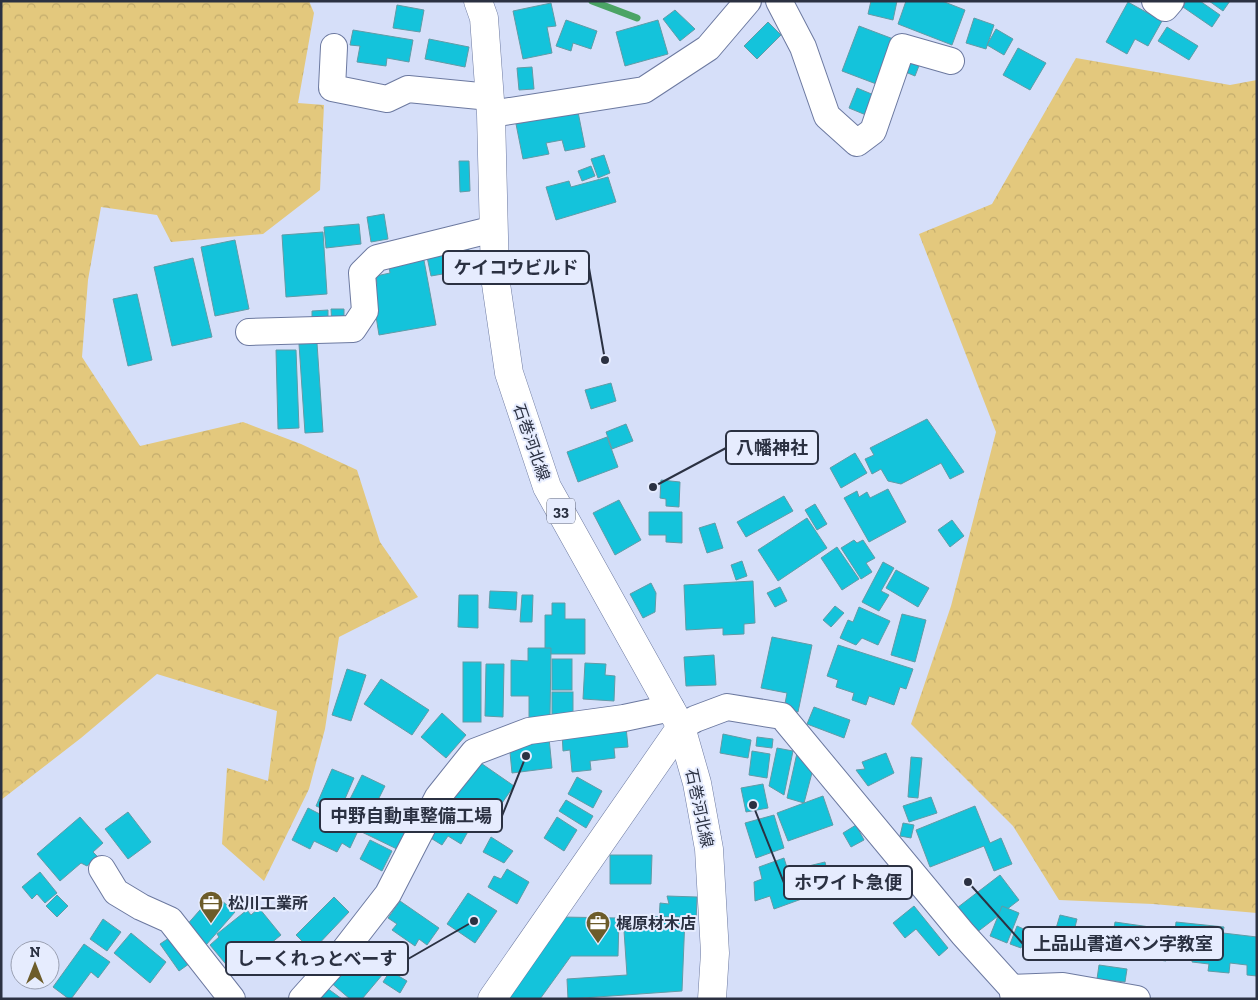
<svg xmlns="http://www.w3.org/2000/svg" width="1258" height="1000" font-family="'Zilla Slab','Noto Sans JP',serif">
<defs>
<pattern id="forest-crowns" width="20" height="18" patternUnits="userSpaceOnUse" patternTransform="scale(1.25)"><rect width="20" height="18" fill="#e3c87d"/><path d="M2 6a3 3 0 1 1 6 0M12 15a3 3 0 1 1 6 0" fill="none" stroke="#c3ac6d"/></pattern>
</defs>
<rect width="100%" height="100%" fill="#d6dff9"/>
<g fill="url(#forest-crowns)">
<polygon points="1,1 309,1 314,13 298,103 324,105 320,190 263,234 171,242 157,215 101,207 88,280 82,357 140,446 243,422 301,444 357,470 380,542 418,597 339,637 325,729 309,789 264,881 222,844 227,768 268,781 277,711 157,674 81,738 1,800"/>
<polygon points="1076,58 1230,85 1257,80 1257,913 1153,904 1059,900 1013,826 911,724 951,606 996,432 919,234 992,204"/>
</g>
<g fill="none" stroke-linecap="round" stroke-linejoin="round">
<polyline stroke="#4ba465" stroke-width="7" points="592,1 637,18"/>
</g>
<g fill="#14c3db" stroke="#619ba6">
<polygon points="871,1 897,1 893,20 868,14"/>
<polygon points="906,1 942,1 965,10 952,45 898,24"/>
<polygon points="1186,1 1200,1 1220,15 1212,27 1183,7"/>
<polygon points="1209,1 1230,1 1223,11"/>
<polygon points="1128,2 1162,21 1148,46 1135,39 1127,54 1106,42"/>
<polygon points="551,3 556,26 547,27 552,53 523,59 513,11"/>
<polygon points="397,5 424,10 420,32 393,28"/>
<polygon points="675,10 695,29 680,41 663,19"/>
<polygon points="974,18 994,25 986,49 966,43"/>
<polygon points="566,20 597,31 591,49 573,43 571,51 556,46"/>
<polygon points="658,20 668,54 625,66 616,32"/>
<polygon points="768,22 781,35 757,59 744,46"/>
<polygon points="859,26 896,40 879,85 842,71"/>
<polygon points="1167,27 1198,46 1189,60 1158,41"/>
<polygon points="996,29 1013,39 1004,55 987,45"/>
<polygon points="353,30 413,40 409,62 387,58 386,66 357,62 360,46 350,45"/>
<polygon points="429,39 469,47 465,67 425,59"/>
<polygon points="1018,48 1046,63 1030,90 1003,75"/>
<polygon points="909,58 920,63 915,76 903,71"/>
<polygon points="532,67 534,89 519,90 517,68"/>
<polygon points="857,88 874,95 866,115 849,108"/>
<polygon points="578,112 585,147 565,151 562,140 546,143 549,154 523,159 516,124"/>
<polygon points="604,155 610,173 598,178 591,159"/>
<polygon points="459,161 469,161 470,191 460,192"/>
<polygon points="591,166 595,176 582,181 578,171"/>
<polygon points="608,177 616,202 556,220 546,187 569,181 571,187"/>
<polygon points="384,214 388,239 371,242 367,217"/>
<polygon points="359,224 361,244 326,248 324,227"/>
<polygon points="323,232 327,294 286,297 282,235"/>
<polygon points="235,240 249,309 215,316 201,247"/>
<polygon points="468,245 472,269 431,276 426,252"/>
<polygon points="423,255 436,325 379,335 371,285 377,284 376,276 390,273 388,261"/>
<polygon points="193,258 212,337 172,346 154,267"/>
<polygon points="137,294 152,360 128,366 113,299"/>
<polygon points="331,309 344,309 344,324 332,325"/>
<polygon points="328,310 328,322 312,322 312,311"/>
<polygon points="317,343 323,432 305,433 299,344"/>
<polygon points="276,350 296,350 299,428 278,429"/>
<polygon points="611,383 616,401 591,409 585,390"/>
<polygon points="927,419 964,472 950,479 941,463 901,484 888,481 881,469 872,474 865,459 874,455 870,448"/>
<polygon points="626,424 633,441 612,449 606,432"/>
<polygon points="607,437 618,467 578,482 567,452"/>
<polygon points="855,453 867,473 841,488 830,468"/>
<polygon points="661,480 680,482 679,507 666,506 666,499 660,498"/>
<polygon points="888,489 906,522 869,542 844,498 857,491 859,497 867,492 870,498"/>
<polygon points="784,496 793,511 746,537 737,522"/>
<polygon points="619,500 641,540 615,555 593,513"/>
<polygon points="815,504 827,524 817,530 805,510"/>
<polygon points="649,512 682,512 682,543 666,542 666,535 649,535"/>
<polygon points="807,518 827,548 778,581 758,550"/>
<polygon points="952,520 964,536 950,547 938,530"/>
<polygon points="715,523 723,548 707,553 699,528"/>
<polygon points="854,540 857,543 863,540 875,558 866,563 872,572 861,579 841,548"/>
<polygon points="837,547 859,579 842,590 821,558"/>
<polygon points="742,561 747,576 736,580 731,565"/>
<polygon points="883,562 894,568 881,591 889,595 879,611 862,602"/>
<polygon points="896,570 929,588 918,607 886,588"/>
<polygon points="753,581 755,623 744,624 744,634 723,635 723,628 686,630 684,585"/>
<polygon points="651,583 656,593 655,612 643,618 630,594"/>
<polygon points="780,587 787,601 775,607 767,593"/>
<polygon points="490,591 517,592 516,610 489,608"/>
<polygon points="459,595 478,595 478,628 458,627"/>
<polygon points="522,595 533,595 532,622 520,622"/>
<polygon points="552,603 565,603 565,619 585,619 585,654 545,654 545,615 552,615"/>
<polygon points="835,606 844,613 831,627 823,620"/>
<polygon points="859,607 890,621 878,645 862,638 856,645 840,638 848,620 853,622"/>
<polygon points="902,614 926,620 915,662 891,655"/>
<polygon points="772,637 812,645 798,712 784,709 787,693 761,688"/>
<polygon points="838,645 913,669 906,689 900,687 894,705 869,696 866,705 852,700 854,693 836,687 838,680 827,676"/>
<polygon points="528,648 551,648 550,718 529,718 529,696 511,696 511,660 528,661"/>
<polygon points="714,655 716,685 686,686 684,657"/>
<rect x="552" y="659" width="20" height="31"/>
<rect x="463" y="662" width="18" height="60"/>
<polygon points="585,663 606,664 605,675 615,676 614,701 583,699"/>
<polygon points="486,664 504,664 503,717 485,716"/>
<polygon points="347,669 366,675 351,721 332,715"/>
<polygon points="381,679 429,710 412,735 364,704"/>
<rect x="552" y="692" width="21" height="25"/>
<polygon points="814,707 850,720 844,738 807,724"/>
<polygon points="442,713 466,735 446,758 421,737"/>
<polygon points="626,727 628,747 614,748 615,758 590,761 591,770 572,772 570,750 563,751 562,733"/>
<polygon points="723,734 751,740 748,758 720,753"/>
<polygon points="757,737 773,739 772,748 756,746"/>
<polygon points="549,738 552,768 512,773 509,742"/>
<polygon points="777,748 793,751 784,795 769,786"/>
<polygon points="752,751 770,754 767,778 749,775"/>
<polygon points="797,753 813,769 804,803 787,798"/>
<polygon points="886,753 894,773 868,786 856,770 865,769 862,762"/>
<polygon points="911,757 922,758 918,798 908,797"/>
<polygon points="475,759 514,786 483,830 444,803"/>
<polygon points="332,769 354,778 338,815 316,806"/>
<polygon points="362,775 385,786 376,804 413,822 399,850 339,821"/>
<polygon points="577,777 602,791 593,808 568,794"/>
<polygon points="763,784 768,808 746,812 741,788"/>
<polygon points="823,796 833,825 788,841 777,813"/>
<polygon points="931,797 937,813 909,822 903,806"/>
<polygon points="566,800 593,816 586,828 559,811"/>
<polygon points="975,806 990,843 1001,838 1012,864 994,871 984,846 930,867 916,830"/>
<polygon points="308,808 357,833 350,848 342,843 337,852 314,841 310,849 292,840"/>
<polygon points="128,812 151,842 128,859 105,829"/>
<polygon points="774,815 784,848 756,858 745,823"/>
<polygon points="442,816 453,822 456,817 471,826 461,844 448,836 442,845 429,837"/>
<polygon points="80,817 103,843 93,852 98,857 87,866 81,863 60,881 37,854"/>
<polygon points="557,817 577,830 564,851 544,838"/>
<polygon points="903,823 914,825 911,838 900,836"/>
<polygon points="856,825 864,840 851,847 843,833"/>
<polygon points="491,837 513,851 504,863 483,852"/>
<polygon points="370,840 392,851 382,871 360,859"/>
<polygon points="610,855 652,855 651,884 610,884"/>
<polygon points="784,858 788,871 825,862 828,875 806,881 810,896 774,909 770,896 755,901 754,882 762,879 759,867"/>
<polygon points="507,869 529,882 517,904 488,887 494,876 501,879"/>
<polygon points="40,872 57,893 45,903 37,894 32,899 22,887"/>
<polygon points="1000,875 1019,900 972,936 953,911"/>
<polygon points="468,893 497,911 475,943 447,924"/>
<polygon points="214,894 235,912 206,945 185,927"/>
<polygon points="57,895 68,906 57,917 46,906"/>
<polygon points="667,896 697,897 696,922 659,921 660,903 669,904"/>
<polygon points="334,897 349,912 312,951 296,935"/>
<polygon points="400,901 439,928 427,945 419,939 415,946 392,930 397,924 388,918"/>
<polygon points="914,906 948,948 939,956 916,929 905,938 893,923"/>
<polygon points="1002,906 1019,913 1007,943 990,936"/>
<polygon points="259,908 281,935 270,944 276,951 261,963 256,956 234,974 210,945 219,937 217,934 247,910 251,915"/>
<polygon points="1060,915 1077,919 1070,947 1052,942"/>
<polygon points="623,916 685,917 682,991 568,999 567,979 627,975"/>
<polygon points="562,917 619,918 618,956 571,956 540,999 505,999"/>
<polygon points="103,919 121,932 107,951 90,939"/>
<polygon points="1115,922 1171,930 1166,961 1110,953"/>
<polygon points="1176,922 1224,927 1223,933 1257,937 1257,976 1247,975 1247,965 1230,963 1229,973 1208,971 1209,964 1192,962 1194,943 1174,940"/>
<polygon points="1017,926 1028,931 1021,948 1010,944"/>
<polygon points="131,933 166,962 150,983 114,953"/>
<polygon points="175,934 193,961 179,971 160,944"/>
<polygon points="84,944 110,962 98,978 91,972 71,999 69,999 53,987"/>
<polygon points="355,951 383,974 362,999 350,999 329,981"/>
<polygon points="1099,965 1127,969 1125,982 1097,979"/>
<polygon points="390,971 407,981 400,993 383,982"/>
<polygon points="320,983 342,999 308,999"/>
</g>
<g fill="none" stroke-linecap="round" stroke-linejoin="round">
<defs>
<g id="minor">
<polyline points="779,1 803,47 827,116 857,143 873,131 902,47 951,61"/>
<polyline points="1155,1 1165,8 1171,1"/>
<polyline points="334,47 332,88 387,99 408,89 490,97"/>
<polyline points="491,114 644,90 708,48 748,1"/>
<polyline points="249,332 353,329 365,311 362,273 377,258 494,229"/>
<polyline points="681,727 695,719 727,707 782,716 963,934 1012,988 1014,999"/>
<polyline points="102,869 116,892 141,907 170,920 232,999"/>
<polyline points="1012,988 1063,986 1137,999"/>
<polyline points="302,999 336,961 388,894 438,797 474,752 529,731 624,718 671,708"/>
</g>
<polyline id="tertiary" points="492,999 681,727"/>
<polyline id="primary" points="478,1 484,18 491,114 495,277 509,373 547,487 681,727 697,783 709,849 715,953 712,999"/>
</defs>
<use href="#minor" stroke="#6c79a0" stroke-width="28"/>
<use href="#tertiary" stroke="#6c79a0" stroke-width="29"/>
<use href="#primary" stroke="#6c79a0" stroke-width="29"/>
<use href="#minor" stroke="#fff" stroke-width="26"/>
<use href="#tertiary" stroke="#fff" stroke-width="28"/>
<use href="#primary" stroke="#fff" stroke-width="28"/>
</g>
<defs>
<symbol id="office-pin" viewBox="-11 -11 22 30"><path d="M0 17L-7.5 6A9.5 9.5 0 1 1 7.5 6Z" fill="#6d5c2a" stroke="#e6ecfe"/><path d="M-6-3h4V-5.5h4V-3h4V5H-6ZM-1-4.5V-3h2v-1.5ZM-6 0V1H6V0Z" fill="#fff"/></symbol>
</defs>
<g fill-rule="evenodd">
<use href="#office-pin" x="197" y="889" width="28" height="38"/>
<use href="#office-pin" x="584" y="909" width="28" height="38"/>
</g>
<g text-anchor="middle" stroke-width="4" stroke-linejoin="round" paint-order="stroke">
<rect fill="#e6ecfe" stroke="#63697a" stroke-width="1" x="547" y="498.5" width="28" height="25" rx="4"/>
<g font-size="15" font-weight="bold" fill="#2b3142">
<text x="561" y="516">33</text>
</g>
<g font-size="16" fill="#2b3142" stroke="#e6ecfe">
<text transform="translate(532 442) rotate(71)" y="6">石巻河北線</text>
<text transform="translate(700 808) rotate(78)" y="6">石巻河北線</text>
</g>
<g font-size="16" font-weight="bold" fill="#2b3142" stroke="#e6ecfe" text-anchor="start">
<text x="228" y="909">松川工業所</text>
<text x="616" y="929">梶原材木店</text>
</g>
</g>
<path fill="none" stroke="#2b3142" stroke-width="2" d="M605 360L589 268M653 487L726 448M526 756L502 816M753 805L784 883M968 882L1023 944M474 921L408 959"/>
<g fill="#2b3142" stroke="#e6ecfe" stroke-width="2">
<circle cx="605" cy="360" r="5"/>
<circle cx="653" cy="487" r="5"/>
<circle cx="526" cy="756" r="5"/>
<circle cx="753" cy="805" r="5"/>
<circle cx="968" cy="882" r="5"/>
<circle cx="474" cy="921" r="5"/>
</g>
<g fill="#e6ecfe" stroke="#2b3142" stroke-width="2">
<rect x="443" y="251" width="146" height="33" rx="5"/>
<rect x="726" y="431" width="92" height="33" rx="5"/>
<rect x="320" y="799" width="182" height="33" rx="5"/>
<rect x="784" y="866" width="128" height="33" rx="5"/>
<rect x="1023" y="927" width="200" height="33" rx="5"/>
<rect x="226" y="942" width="182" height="33" rx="5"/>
</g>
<g font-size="18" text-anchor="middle" font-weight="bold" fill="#2b3142">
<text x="516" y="274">ケイコウビルド</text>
<text x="772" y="454">八幡神社</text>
<text x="411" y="822">中野自動車整備工場</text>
<text x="848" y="889">ホワイト急便</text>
<text x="1123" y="950">上品山書道ペン字教室</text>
<text x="317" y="965">しーくれっとべーす</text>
</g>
<rect width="1258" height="1000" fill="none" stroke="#2b3142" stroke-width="5"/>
<g transform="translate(35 965)"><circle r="24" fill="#e6ecfe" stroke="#9ba1b3"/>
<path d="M0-4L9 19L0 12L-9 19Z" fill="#6d5c2a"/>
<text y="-8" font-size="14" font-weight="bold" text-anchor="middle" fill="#2b3142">N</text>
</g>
</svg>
